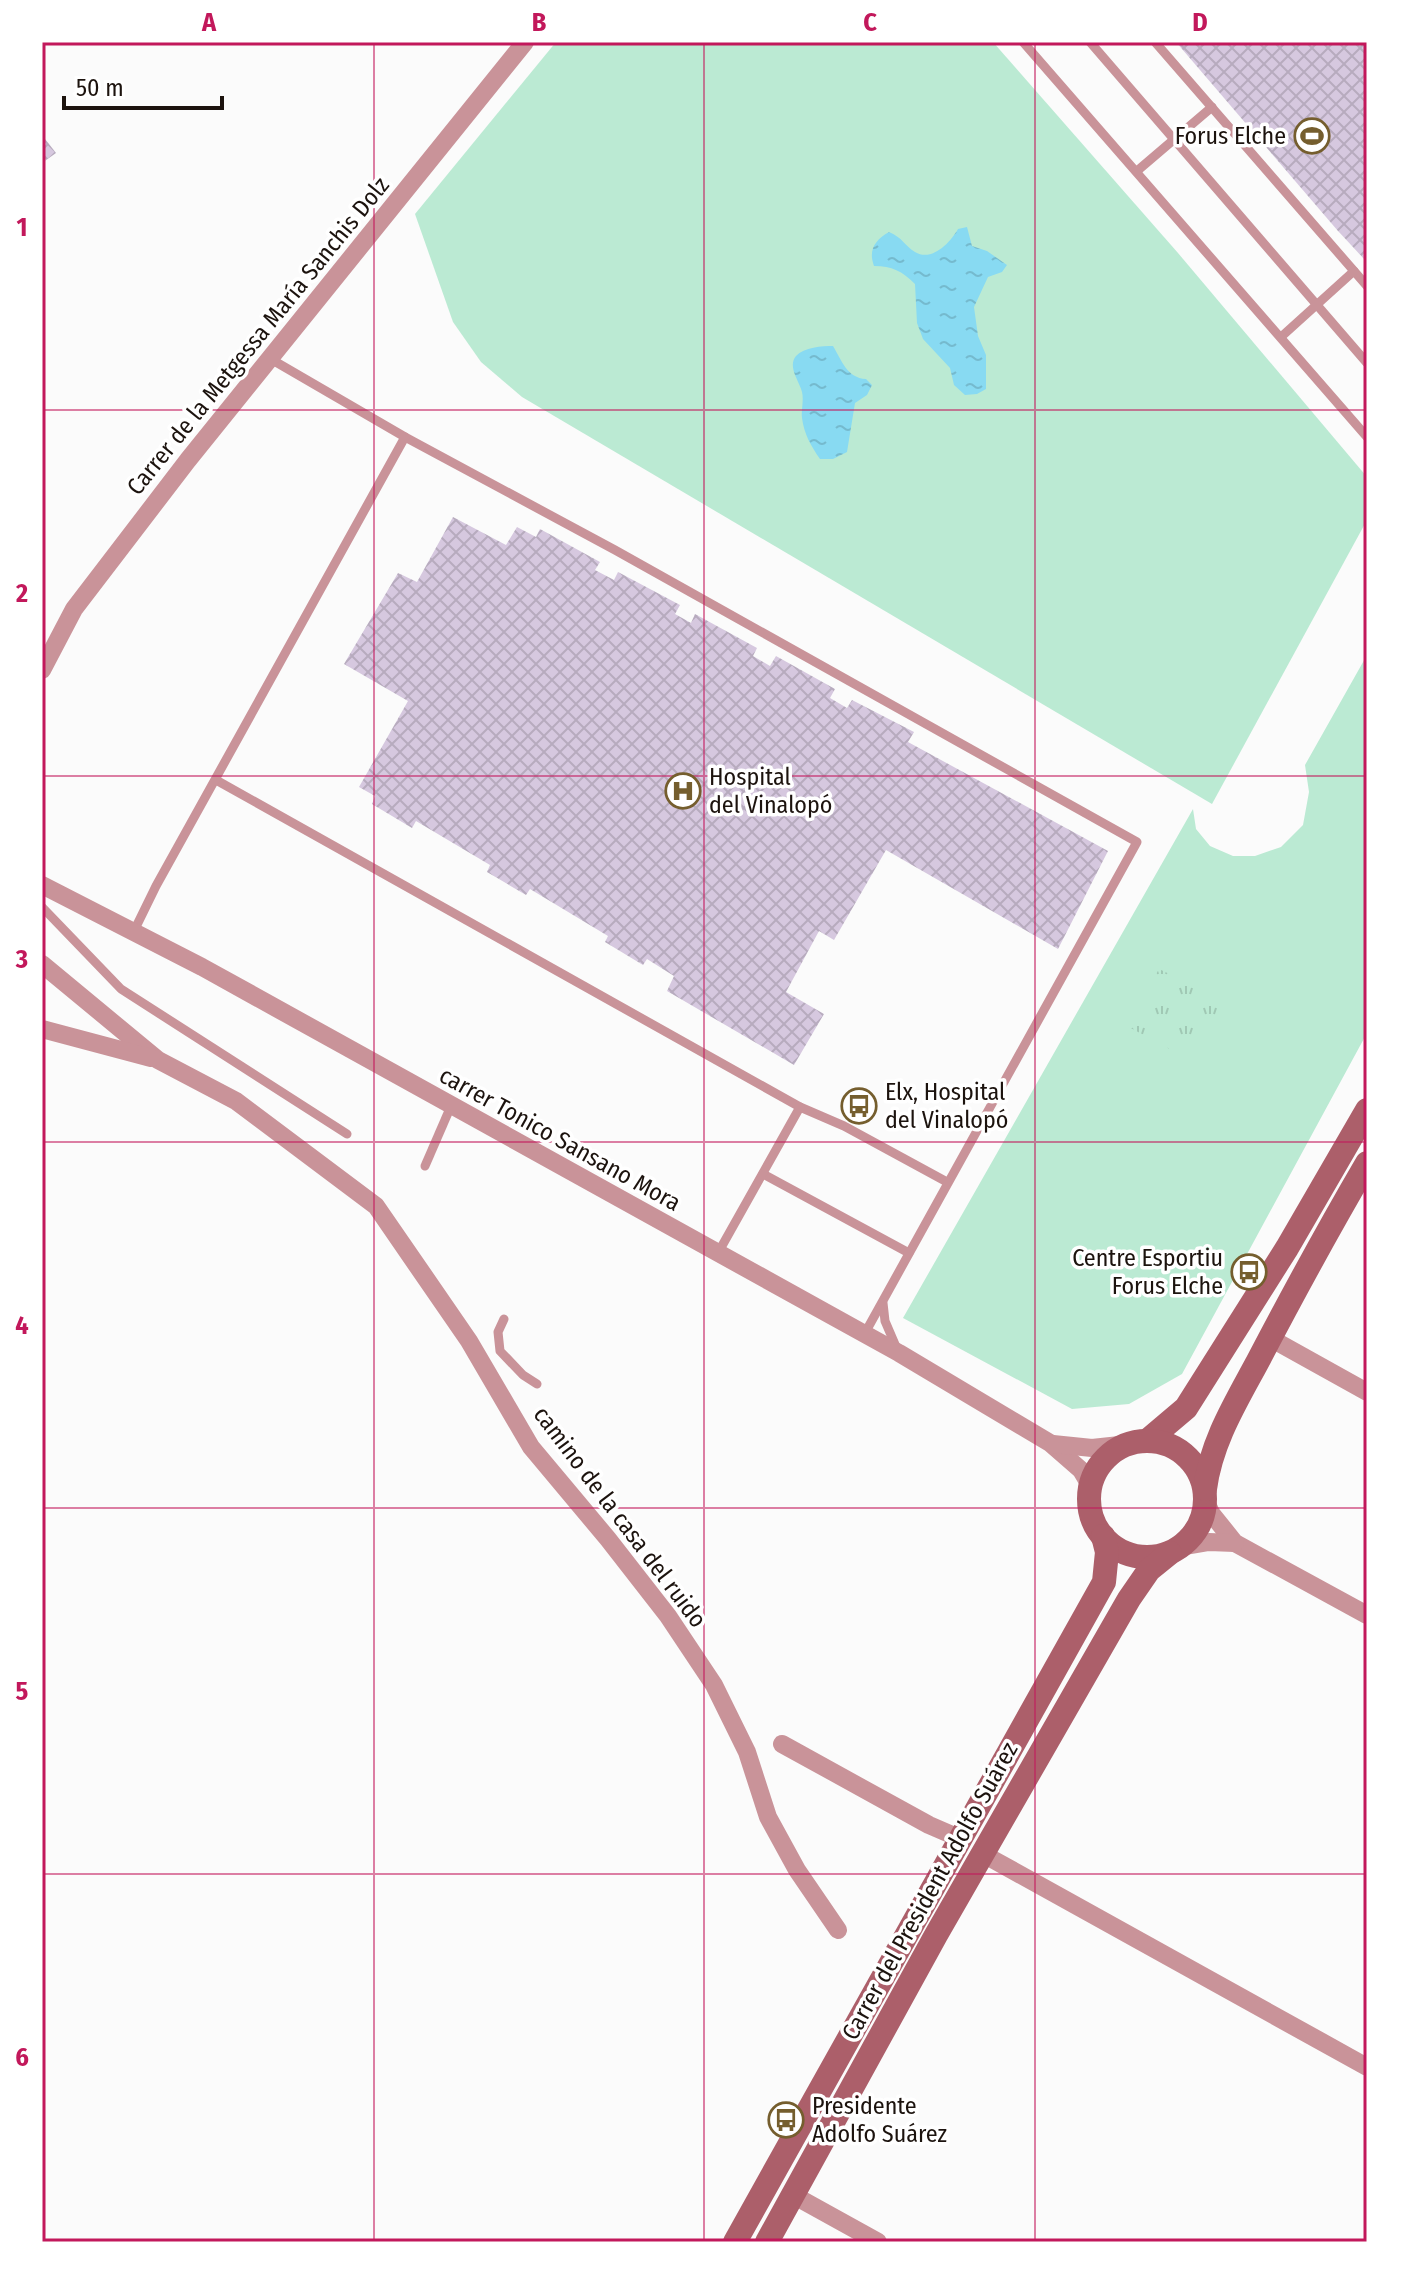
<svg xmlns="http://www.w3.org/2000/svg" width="1409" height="2284" font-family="'Fira Sans Condensed',sans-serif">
<defs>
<pattern id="park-tufts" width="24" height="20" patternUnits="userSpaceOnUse" patternTransform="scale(2)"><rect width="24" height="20" fill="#bbead3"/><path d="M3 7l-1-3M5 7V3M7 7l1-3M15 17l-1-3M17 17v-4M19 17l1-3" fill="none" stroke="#a0c8b4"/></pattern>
<pattern id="water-ripples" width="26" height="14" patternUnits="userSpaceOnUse" patternTransform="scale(2)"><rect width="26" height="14" fill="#88daf2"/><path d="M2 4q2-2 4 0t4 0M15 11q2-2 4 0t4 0" fill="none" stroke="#75bace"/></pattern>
<pattern id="building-cross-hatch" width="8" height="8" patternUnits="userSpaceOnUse" patternTransform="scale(2)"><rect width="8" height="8" fill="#d6c8df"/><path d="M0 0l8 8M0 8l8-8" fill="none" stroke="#b7abbe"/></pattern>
</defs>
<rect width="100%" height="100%" fill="#fbfbfb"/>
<g fill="#bbead3">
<polygon points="556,42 993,42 1178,253 1367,477 1367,520 1212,804 522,397 481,362 453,322 415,214"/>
<polygon points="1367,655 1367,1033 1182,1374 1129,1404 1072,1409 903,1318 1193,809 1196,829 1210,846 1233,856 1255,856 1281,847 1303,825 1309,792 1305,765"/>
</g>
<polygon fill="url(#park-tufts)" points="1159,969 1226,1001 1190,1060 1127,1026"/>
<g fill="url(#water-ripples)">
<path d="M967 227 972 246 987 251 1007 265 1002 272 988 277 974 307 978 336 986 355V389L977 394 965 395 954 385 950 368 923 339 917 323 915 284C902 271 892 266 874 266 868 250 875 240 889 232 903 238 904 245 915 252 932 262 950 243 958 229Z"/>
<path d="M833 346C842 361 847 378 866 379L872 385 867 395 855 403 847 452 833 459H820C811 446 804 434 802 418 801 410 804 401 802 392 800 382 787 367 796 356 804 347 822 346 833 346Z"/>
</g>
<g fill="url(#building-cross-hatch)">
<polygon points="1176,42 1367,42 1367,262 1338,231"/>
<polygon points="42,135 56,153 42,163"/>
<polygon points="453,517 506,545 517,527 536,537 540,529 600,562 595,570 614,580 618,572 680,605 675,614 691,623 695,614 757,648 753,656 770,666 776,656 835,689 830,698 847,708 852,700 914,732 908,742 1108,851 1058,949 886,850 834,940 819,931 786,992 824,1014 794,1065 667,991 674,976 647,959 643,965 605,942 608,936 530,889 526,895 487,872 490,865 416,821 412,828 372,804 375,796 359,787 408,701 344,664 398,573 417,582"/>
</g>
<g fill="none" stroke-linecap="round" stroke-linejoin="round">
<g stroke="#c99399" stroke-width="9">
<polyline points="1023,42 1367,437"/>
<polyline points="1090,42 1367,363"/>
<polyline points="1155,42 1367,286"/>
<polyline points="1137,171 1212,107"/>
<polyline points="1281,337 1354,271"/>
<polyline points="405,437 615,550 1137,842 865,1333"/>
<polyline points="216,780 800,1107 844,1126 947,1182"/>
<polyline points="42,907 121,989 347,1134"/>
<polyline points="134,931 156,886 405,437 269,358"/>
<polyline points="425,1166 451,1106"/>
<polyline points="763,1174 909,1253"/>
<polyline points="718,1253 800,1107"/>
<polyline points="883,1303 885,1321 897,1349"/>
<polyline points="504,1319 498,1332 500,1351 523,1375 537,1384"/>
</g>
<g stroke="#c99399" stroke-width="18">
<polyline points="42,670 74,609 188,460 525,42"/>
<polyline points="42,885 202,967 899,1353 1050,1443 1081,1470 1091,1487"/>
<polyline points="42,964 158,1060 236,1101 376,1206 469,1341 531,1447 608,1539 668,1616 714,1685 747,1752 768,1817 797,1870 838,1930"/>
<polyline points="42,1029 151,1058"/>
<polyline points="1270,1338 1367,1392"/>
<polyline points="1053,1444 1092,1448 1129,1444"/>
<polyline points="1205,1499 1211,1513 1235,1543 1367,1615"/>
<polyline points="1180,1547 1209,1542 1235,1543"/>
<polyline points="782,1744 929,1825 959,1838"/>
<polyline points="983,1854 1367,2067"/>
<polyline points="793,2195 878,2242"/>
</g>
<g stroke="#ac5f6a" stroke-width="24">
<polyline points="1147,1441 1186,1408 1287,1248 1367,1110"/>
<circle cx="1147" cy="1499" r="58"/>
<path d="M1205 1489C1211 1442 1236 1402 1258 1361 1293 1294 1329 1228 1367 1163"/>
<polyline points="735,2242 1104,1582 1107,1552 1103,1536"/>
<polyline points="767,2242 936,1935 1129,1599 1149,1570 1170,1553"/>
</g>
</g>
<path fill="none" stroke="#c2185b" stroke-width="2" stroke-opacity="0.55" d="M374 42V2242M704 42V2242M1035 42V2242M42 410H1367M42 776H1367M42 1142H1367M42 1508H1367M42 1874H1367"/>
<defs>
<symbol id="stadium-ring" viewBox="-11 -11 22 22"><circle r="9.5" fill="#fff" stroke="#755e2e" stroke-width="1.5"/><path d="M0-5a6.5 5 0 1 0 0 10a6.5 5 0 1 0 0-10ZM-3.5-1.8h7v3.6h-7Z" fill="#755e2e"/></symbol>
<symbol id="hospital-ring" viewBox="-11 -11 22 22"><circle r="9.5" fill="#fff" stroke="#755e2e" stroke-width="1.5"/><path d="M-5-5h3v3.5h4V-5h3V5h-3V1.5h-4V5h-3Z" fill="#755e2e"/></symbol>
<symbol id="bus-ring" viewBox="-11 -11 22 22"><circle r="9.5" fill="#fff" stroke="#755e2e" stroke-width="1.5"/><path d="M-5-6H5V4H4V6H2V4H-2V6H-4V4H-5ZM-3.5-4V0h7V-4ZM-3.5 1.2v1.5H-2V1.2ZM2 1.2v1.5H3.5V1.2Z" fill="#755e2e"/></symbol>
</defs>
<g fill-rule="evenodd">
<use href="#stadium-ring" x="1292" y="116" width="40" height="40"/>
<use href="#hospital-ring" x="663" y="771" width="40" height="40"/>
<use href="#bus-ring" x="839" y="1086" width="40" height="40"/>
<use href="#bus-ring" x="1229" y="1252" width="40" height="40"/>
<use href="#bus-ring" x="766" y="2100" width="40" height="40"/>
</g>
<g text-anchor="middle" stroke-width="7" stroke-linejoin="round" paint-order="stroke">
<g font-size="24" fill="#1c130e" stroke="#fff" text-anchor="start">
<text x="1286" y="144" text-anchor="end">Forus Elche</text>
<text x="709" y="785">Hospital<tspan x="709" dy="28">del Vinalopó</tspan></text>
<text x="885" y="1100">Elx, Hospital<tspan x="885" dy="28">del Vinalopó</tspan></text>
<text x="1223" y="1266" text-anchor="end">Centre Esportiu<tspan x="1223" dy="28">Forus Elche</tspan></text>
<text x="812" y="2114">Presidente<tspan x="812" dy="28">Adolfo Suárez</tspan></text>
</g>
<g font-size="24" fill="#1c130e" stroke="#fff">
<text transform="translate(258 336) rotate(-51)" y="8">Carrer de la Metgessa María Sanchis Dolz</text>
<text transform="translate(560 1139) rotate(29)" y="8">carrer Tonico Sansano Mora</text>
<text transform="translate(620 1517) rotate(53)" y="8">camino de la casa del ruido</text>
<text transform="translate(930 1891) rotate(-61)" y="8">Carrer del President Adolfo Suárez</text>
</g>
</g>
<rect width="1409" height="2284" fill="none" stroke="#ffffff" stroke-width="88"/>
<path d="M64 96v12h158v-12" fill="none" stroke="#1c130e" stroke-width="4"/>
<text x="76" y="96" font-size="24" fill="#1c130e" stroke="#ffffff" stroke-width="6" paint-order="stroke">50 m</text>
<rect x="44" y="44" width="1321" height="2196" fill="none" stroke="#c2185b" stroke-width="3"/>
<g font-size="26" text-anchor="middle" font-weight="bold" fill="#c2185b">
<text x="209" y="31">A</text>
<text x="539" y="31">B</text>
<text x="870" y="31">C</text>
<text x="1200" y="31">D</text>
<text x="22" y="236">1</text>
<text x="22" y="602">2</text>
<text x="22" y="968">3</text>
<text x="22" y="1334">4</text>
<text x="22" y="1700">5</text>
<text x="22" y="2066">6</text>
</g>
</svg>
